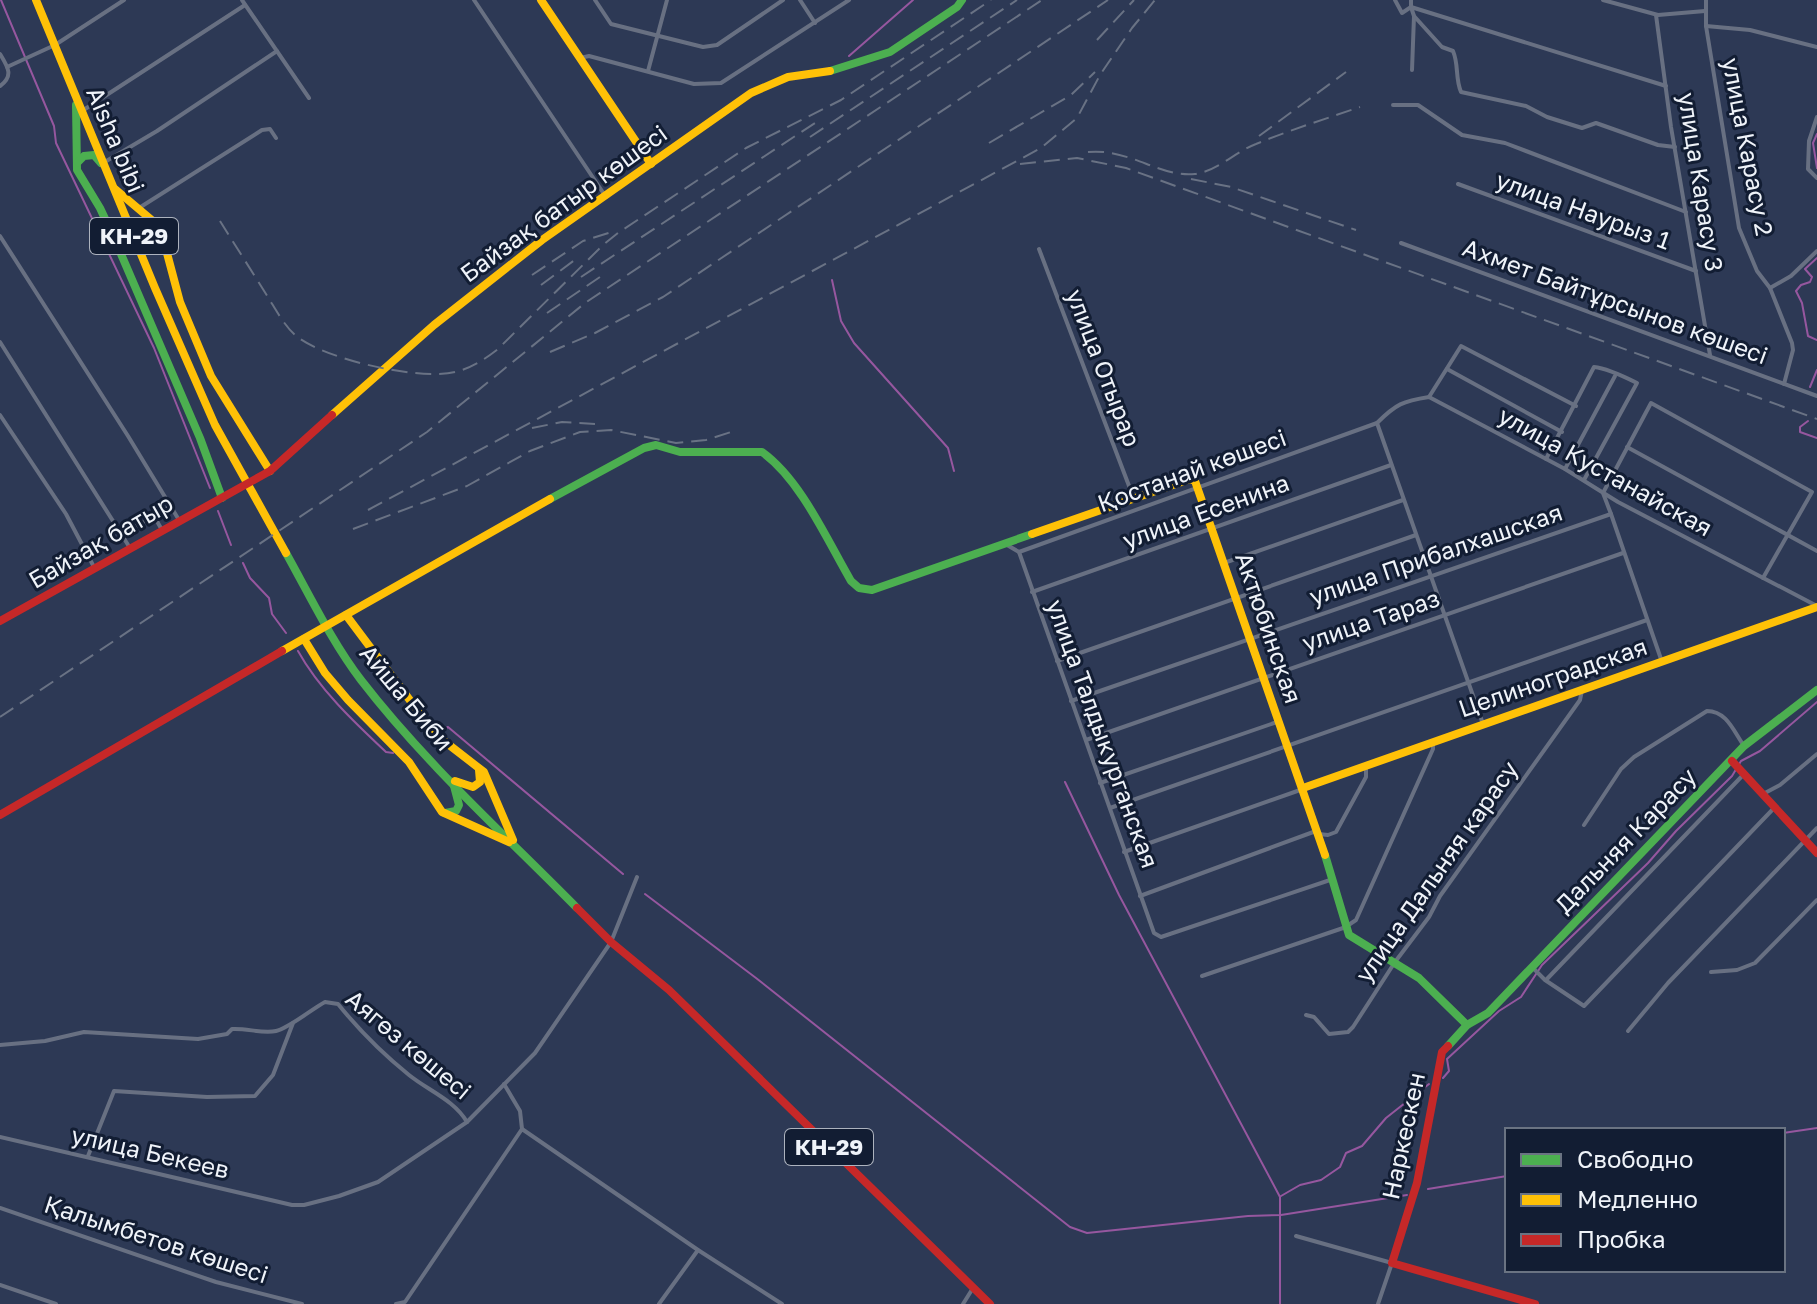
<svg xmlns="http://www.w3.org/2000/svg" width="1817" height="1304" font-family="'Golos Text',sans-serif">
<rect width="100%" height="100%" fill="#2d3955"/>
<g fill="none" stroke-linecap="round" stroke-linejoin="round">
<g stroke="#96579f" stroke-width="2">
<polyline points="1,0 54,126 56,143 154,348 210,488"/>
<polyline points="849,56 913,0"/>
<polyline points="1817,134 1813,143 1817,168"/>
<polyline points="1817,258 1805,269 1812,277 1810,282 1801,285 1796,291 1802,303 1808,336 1817,340"/>
<polyline points="832,280 841,321 854,343 948,448 954,471"/>
<polyline points="1810,387 1817,370"/>
<polyline points="1808,421 1800,427 1800,432 1817,438"/>
<polyline points="218,511 231,545"/>
<polyline points="243,563 250,578 269,598 272,614 286,633"/>
<path d="M298 651C319 689 354 722 386 752L393 753"/>
<polyline points="442,730 448,727 623,874"/>
<polyline points="1065,782 1119,895 1280,1197 1280,1304"/>
<polyline points="645,894 756,978 1070,1227 1087,1233 1248,1216 1281,1215 1407,1195"/>
<polyline points="1443,1078 1449,1071 1447,1059 1499,1011 1521,997 1542,965 1648,863 1676,831 1732,776 1741,761 1760,751 1817,702"/>
<polyline points="1783,1133 1817,1128"/>
<polyline points="1428,1189 1507,1176"/>
<polyline points="1281,1196 1300,1185 1321,1180 1340,1167 1346,1153 1362,1146 1386,1118 1429,1084"/>
</g>
<g stroke="#687082" stroke-width="4">
<polyline points="242,0 309,98"/>
<polyline points="474,0 606,197"/>
<polyline points="595,0 611,24 703,47 717,45 783,0"/>
<polyline points="800,0 815,23"/>
<polyline points="1395,0 1402,13 1411,7 1411,0"/>
<polyline points="1603,0 1658,15 1705,11"/>
<polyline points="1706,0 1706,26 1739,228 1757,271 1770,288 1792,343 1793,350 1784,384"/>
<polyline points="1656,15 1671,127 1710,355"/>
<path d="M1414 16 1442 47 1453 51C1459 65 1455 78 1461 92L1526 106 1547 117 1582 128 1596 123 1658 145 1675 147"/>
<polyline points="1706,26 1750,30 1817,47"/>
<path d="M0 54C8 67 14 76 0 86"/>
<polyline points="580,58 589,56 694,84 721,83 849,0"/>
<polyline points="7,67 55,45 124,0"/>
<polyline points="1412,70 1414,16 1411,7 1666,86"/>
<polyline points="648,71 667,0"/>
<polyline points="1393,105 1418,105 1462,135 1505,143 1686,212"/>
<polyline points="82,111 245,5"/>
<polyline points="1817,117 1809,141 1808,169 1817,178"/>
<polyline points="103,163 157,131 277,51"/>
<polyline points="1458,184 1696,271"/>
<polyline points="139,208 262,130 270,129 276,138"/>
<polyline points="0,236 128,436 179,520"/>
<polyline points="1401,243 1817,396"/>
<polyline points="1039,249 1134,499"/>
<polyline points="1770,288 1791,276 1817,251"/>
<polyline points="0,342 130,548"/>
<polyline points="1447,369 1562,432"/>
<polyline points="1429,397 1461,346 1576,406"/>
<polyline points="0,415 66,514 95,569"/>
<polyline points="1377,423 1483,724"/>
<polyline points="1627,447 1817,551"/>
<path d="M1546 459 1594 367C1605 368 1627 378 1637 383L1584 480"/>
<polyline points="1565,469 1615,376"/>
<polyline points="1611,514 1662,662"/>
<polyline points="154,516 162,530"/>
<polyline points="122,534 171,506"/>
<polyline points="1007,545 1019,552 1154,933 1161,937 1333,879"/>
<path d="M1019 552 1377 423C1396 404 1403 401 1429 397L1565 469 1618 502 1817 606"/>
<polyline points="1224,563 1403,500"/>
<polyline points="1032,592 1391,465"/>
<polyline points="1057,661 1416,535"/>
<polyline points="1071,701 1611,514 1603,493 1651,403 1812,492 1763,578"/>
<polyline points="1086,740 1623,553"/>
<polyline points="1100,783 1280,721"/>
<polyline points="1763,794 1780,785 1817,754"/>
<polyline points="1110,808 1647,620"/>
<path d="M1584 825 1621 769 1634 757 1707 711C1727 711 1734 732 1744 746"/>
<polyline points="1319,834 1328,835 1336,832 1366,777 1366,766"/>
<polyline points="1124,852 1303,789"/>
<polyline points="1140,896 1316,831"/>
<polyline points="1347,926 1356,920 1433,749 1433,741"/>
<polyline points="1532,967 1545,980 1584,1006 1775,807"/>
<polyline points="1711,972 1737,970 1755,963 1817,900"/>
<polyline points="1202,976 1346,927"/>
<polyline points="1546,980 1744,774"/>
<polyline points="1306,1015 1314,1017 1329,1034 1348,1032 1353,1027 1395,962 1429,917 1440,896 1580,700 1582,690"/>
<polyline points="1628,1031 1668,983 1817,828"/>
<path d="M0 1045 45 1041 84 1032 198 1039 227 1034 232 1029C247 1028 262 1034 276 1031 289 1028 312 1009 325 1002L338 1004C359 1030 383 1054 409 1075 429 1091 454 1100 467 1122"/>
<polyline points="504,1084 520,1111 522,1129"/>
<polyline points="0,1137 292,1205 304,1205 339,1196 378,1182 467,1122 535,1053 611,942 637,877"/>
<polyline points="88,1156 114,1091 207,1097 255,1096 273,1075 293,1023"/>
<polyline points="0,1208 216,1282 302,1304"/>
<polyline points="1296,1236 1392,1263 1378,1304"/>
<polyline points="0,1285 56,1304"/>
<polyline points="396,1304 405,1302 522,1129 698,1250 782,1304"/>
<polyline points="659,1304 698,1250"/>
<polyline points="963,1304 973,1288"/>
</g>
<g stroke="#4caf50" stroke-width="8">
<polyline points="830,71 890,52 957,7 962,0"/>
<polyline points="76,105 77,170 100,208 115,240 200,438 222,498"/>
<polyline points="78,162 84,156 94,155 101,163"/>
<path d="M550 499 644 448 656 445 680 452H762C801 480 827 540 851 581L859 588 872 590 1032 534"/>
<path d="M286 553C310 596 332 642 361 680 425 763 504 834 577 908"/>
<polyline points="445,813 456,811 459,805 454,786"/>
<polyline points="1325,855 1349,935 1419,978 1467,1025"/>
<polyline points="1448,1046 1467,1025 1488,1013 1744,746 1817,690"/>
</g>
<g stroke="#ffc107" stroke-width="8">
<polyline points="36,0 155,288 215,425 286,553"/>
<polyline points="541,0 651,164"/>
<polyline points="115,189 160,227 180,302 211,376 270,471"/>
<polyline points="332,415 434,325 542,240 751,93 788,77 830,71"/>
<polyline points="1032,534 1190,479 1195,481 1325,855"/>
<polyline points="346,615 418,711 444,741 484,772 513,840"/>
<polyline points="304,639 325,673 348,700 409,762 442,812 509,842"/>
<polyline points="282,651 550,499"/>
<polyline points="455,781 473,787 480,782 479,770"/>
<polyline points="1303,788 1817,607"/>
</g>
<g stroke="#c62828" stroke-width="8">
<polyline points="140,243 143,233 156,230 162,239"/>
<polyline points="0,621 270,471 332,415"/>
<polyline points="1732,761 1817,853"/>
<polyline points="0,815 282,651"/>
<polyline points="577,908 611,942 669,990 990,1304"/>
<polyline points="1448,1046 1442,1052 1417,1183 1392,1263 1535,1304"/>
</g>
<g stroke="#697284" stroke-width="2" stroke-dasharray="16 8" stroke-linecap="butt">
<polyline points="1097,40 1134,0"/>
<polyline points="1259,136 1346,72"/>
<polyline points="810,137 1017,0"/>
<polyline points="989,143 1071,95 1095,72"/>
<path d="M1088 152C1129 148 1161 178 1195 174 1217 171 1235 152 1256 144 1290 130 1325 119 1360 107"/>
<polyline points="1020,164 1077,158 1126,168 1817,419"/>
<polyline points="1191,179 1231,187 1356,230"/>
<path d="M220 221C235 245 251 270 266 294 275 308 283 324 295 335 323 359 419 381 455 372 472 368 485 359 498 349L603 245 618 233 746 148 841 100 991 0"/>
<polyline points="532,275 583,241 615,231"/>
<polyline points="581,277 818,121"/>
<polyline points="541,285 576,259"/>
<polyline points="547,313 600,277"/>
<polyline points="550,352 595,333 663,297 1108,0"/>
<polyline points="532,428 562,422 595,424"/>
<polyline points="368,510 1041,148 1077,118 1100,75 1132,28 1155,0"/>
<polyline points="353,529 467,486 530,451 580,432 611,430 676,443 706,440 731,432"/>
<polyline points="0,717 427,432 585,303 1042,0"/>
</g>
</g>
<g text-anchor="middle" stroke-width="6" stroke-linejoin="round" paint-order="stroke">
<g fill="#121d33" stroke="#adb3be" stroke-width="2">
<rect x="90" y="218" width="88" height="36" rx="6"/>
<rect x="785" y="1129" width="88" height="36" rx="6"/>
</g>
<g font-size="22" font-weight="bold" fill="#eff3f9">
<text x="134" y="244">КН-29</text>
<text x="829" y="1155">КН-29</text>
</g>
<g font-size="24" fill="#eff3f9" stroke="#121d33">
<text transform="translate(115 140) rotate(67)" y="8">Aisha bibi</text>
<text transform="translate(1747 147) rotate(79)" y="8">улица Карасу 2</text>
<text transform="translate(1700 182) rotate(81)" y="8">улица Карасу 3</text>
<text transform="translate(564 204) rotate(-36)" y="8">Байзақ батыр көшесі</text>
<text transform="translate(1583 211) rotate(20)" y="8">улица Наурыз 1</text>
<text transform="translate(1615 302) rotate(20)" y="8">Ахмет Байтұрсынов көшесі</text>
<text transform="translate(1103 368) rotate(69)" y="8">улица Отырар</text>
<text transform="translate(1192 471) rotate(-20)" y="8">Қостанай көшесі</text>
<text transform="translate(1605 472) rotate(29)" y="8">улица Кустанайская</text>
<text transform="translate(1206 512) rotate(-20)" y="8">улица Есенина</text>
<text transform="translate(101 542) rotate(-30)" y="8">Байзақ батыр</text>
<text transform="translate(1436 555) rotate(-19)" y="8">улица Прибалхашская</text>
<text transform="translate(1371 621) rotate(-19)" y="8">улица Тараз</text>
<text transform="translate(1268 628) rotate(71)" y="8">Актюбинская</text>
<text transform="translate(1553 678) rotate(-19)" y="8">Целиноградская</text>
<text transform="translate(406 698) rotate(50)" y="8">Айша Биби</text>
<text transform="translate(1102 734) rotate(70)" y="8">улица Талдыкурганская</text>
<text transform="translate(1626 841) rotate(-46)" y="8">Дальняя Карасу</text>
<text transform="translate(1437 872) rotate(-55)" y="8">улица Дальняя карасу</text>
<text transform="translate(408 1045) rotate(40)" y="8">Аягөз көшесі</text>
<text transform="translate(1404 1136) rotate(-78)" y="8">Наркескен</text>
<text transform="translate(150 1153) rotate(13)" y="8">улица Бекеев</text>
<text transform="translate(156 1240) rotate(18)" y="8">Қалымбетов көшесі</text>
</g>
</g>
<rect x="1505" y="1128" width="280" height="144" fill="#121d33" stroke="#6a7382" stroke-width="2"/>
<rect x="1521" y="1154" width="40" height="12" fill="#4caf50" stroke="#6a7382" stroke-width="2"/>
<text x="1577" y="1168" font-size="24" fill="#eff3f9">Свободно</text>
<rect x="1521" y="1194" width="40" height="12" fill="#ffc107" stroke="#6a7382" stroke-width="2"/>
<text x="1577" y="1208" font-size="24" fill="#eff3f9">Медленно</text>
<rect x="1521" y="1234" width="40" height="12" fill="#c62828" stroke="#6a7382" stroke-width="2"/>
<text x="1577" y="1248" font-size="24" fill="#eff3f9">Пробка</text>
</svg>
